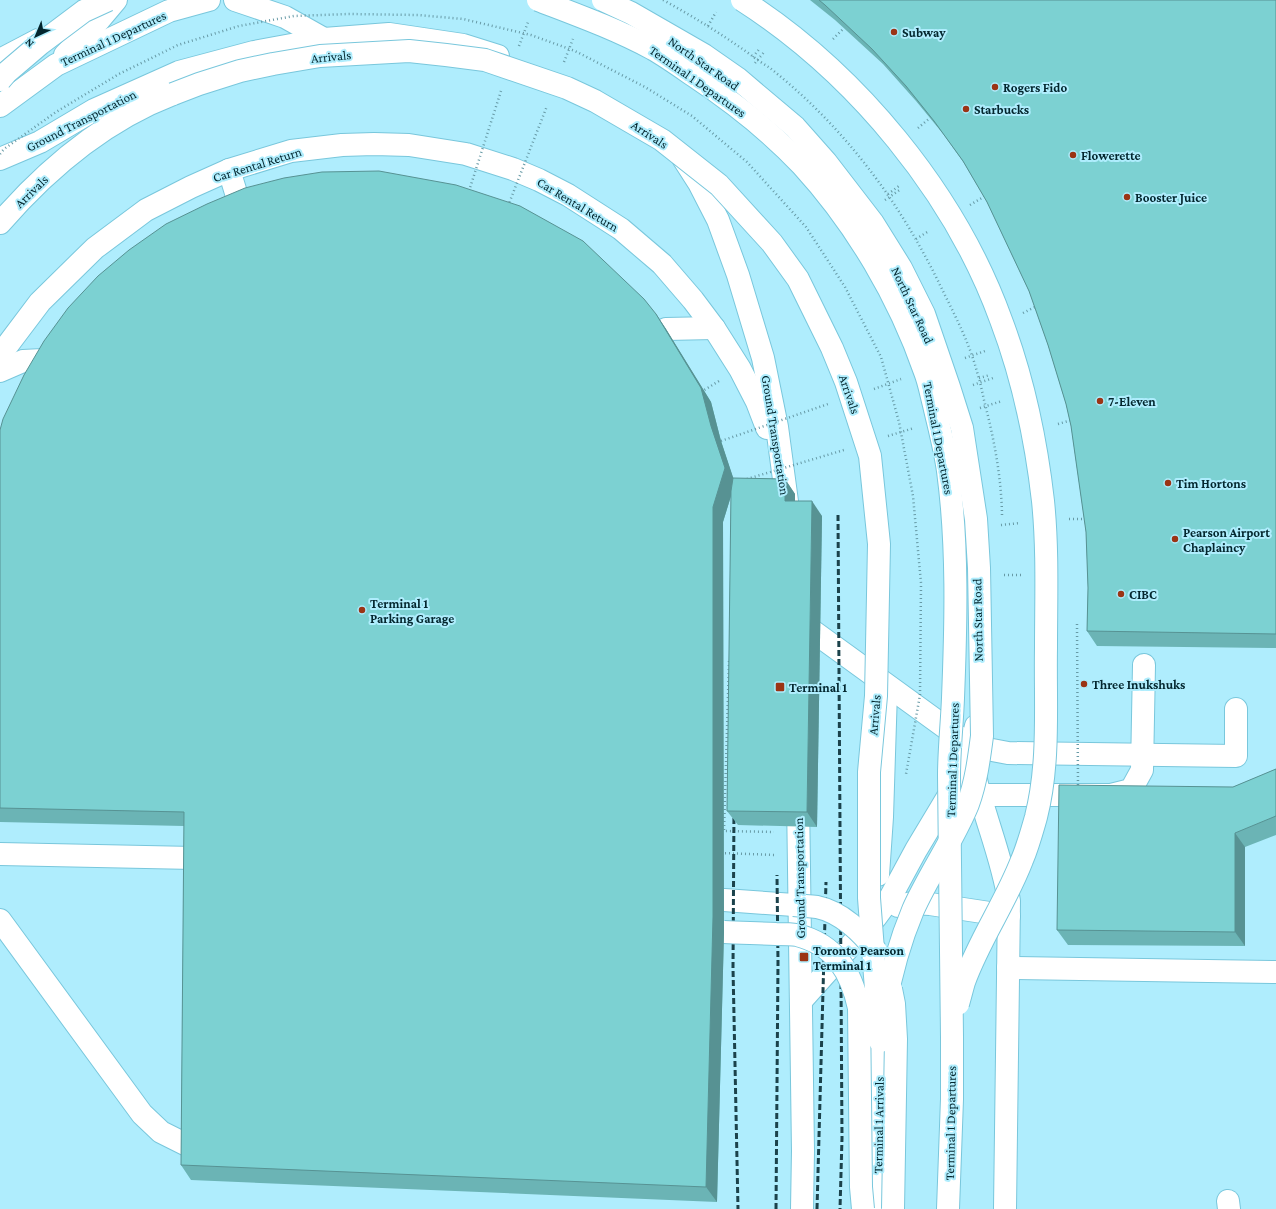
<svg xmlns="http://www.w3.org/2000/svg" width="1276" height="1209" font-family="'Crimson Pro',serif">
<rect width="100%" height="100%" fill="#afedfd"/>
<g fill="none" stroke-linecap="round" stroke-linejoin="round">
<defs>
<g id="minor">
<polyline points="235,0 285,17 324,39"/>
<polyline points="65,55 100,19 116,0"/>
<polyline points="0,60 38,40"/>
<polyline points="0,106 56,65 169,11 209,0"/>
<polyline points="683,158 699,183 718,220 738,275 763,358 777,427 788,509"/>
<polyline points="0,159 40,142 94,110 179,72 254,52 324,39 389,34 463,45 498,56"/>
<polyline points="229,170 240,206"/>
<path d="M0 223C47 169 105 120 173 94"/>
<polyline points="666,329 714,328"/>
<polyline points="0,358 3,351 40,302 95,248 146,210 191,187 229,170 291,151 342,145 374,144 409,145 466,154 513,169 539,180 568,195 621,229 662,264 693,300 714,328 740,369 757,402 767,428"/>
<polyline points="0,371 23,361 43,360"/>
<polyline points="796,619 971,746 1008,753 1236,756 1236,709"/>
<path d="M974 771C983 815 1002 856 1009 901L1005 1209"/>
<polyline points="979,795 1111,795 1131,790 1142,770 1144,665"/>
<polyline points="798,798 803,1151 802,1209"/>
<polyline points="0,854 194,858"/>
<polyline points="878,875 882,817 886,691"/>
<polyline points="724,900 794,905"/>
<polyline points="898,906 912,903 930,904 1009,916"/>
<polyline points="0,920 142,1114 161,1132 191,1147"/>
<polyline points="1008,968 1276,972"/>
<polyline points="801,1001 876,917 890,898 916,850 958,780 971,746 976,726"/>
<polyline points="1228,1201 1229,1209"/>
<polyline points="876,1209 880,1041"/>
<polyline points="948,1209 952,1099 952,1037"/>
</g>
</defs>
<use href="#minor" stroke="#79c7dc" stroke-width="24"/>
<g stroke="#679aa6" stroke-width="2.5" stroke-dasharray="1 3" stroke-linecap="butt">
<polyline points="833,39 844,28"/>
<polyline points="753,57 760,48"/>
<polyline points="755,63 765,51"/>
<polyline points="918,128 930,118"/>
<polyline points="888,194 899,186"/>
<polyline points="885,200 901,189"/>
<polyline points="1023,313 1037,306"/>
<polyline points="979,378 990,375"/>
<polyline points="973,385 993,378"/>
<polyline points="701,392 719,381"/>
<polyline points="1058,424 1072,420"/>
<polyline points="729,661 724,831 774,832"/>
<polyline points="721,853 776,855"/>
</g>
<use href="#minor" stroke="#fff" stroke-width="22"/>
<g stroke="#1b424b" stroke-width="3" stroke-dasharray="6 3" stroke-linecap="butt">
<polyline points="838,515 842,1138 840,1209"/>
<polyline points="734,809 733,968 738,1209"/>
<polyline points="776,1209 778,962 777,875"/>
<polyline points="817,1209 826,882"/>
</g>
<defs>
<g id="minor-bridge">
<path d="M538 0C577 15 616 29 653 49 667 57 681 67 694 76 733 102 770 131 802 165 856 224 899 297 925 372 929 382 931 394 934 405 939 427 945 449 948 471 958 546 956 623 953 698 952 724 949 750 949 776L952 1037"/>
<path d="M603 0 631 13 704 55 737 78 795 127 826 162 873 223 901 268 924 314 949 387 962 428 976 519 979 568 982 736C979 759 976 782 968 804 953 841 929 874 913 910 900 941 891 973 885 1007"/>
<path d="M742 0C856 73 955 193 1001 320 1023 378 1036 440 1043 501 1048 550 1046 599 1046 648 1045 704 1050 762 1036 817 1032 831 1028 846 1022 860 1006 902 979 940 964 982 962 989 960 997 958 1004"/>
<polyline points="0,80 6,73 40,44 84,11 108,0"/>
<polyline points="173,94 199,84 240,71 273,64 320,56 409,51 446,55 485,60 567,88 595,101 662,140 719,185 772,243 798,279 832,348 846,382 870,456 879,544 876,696 869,772 869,898 880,1041"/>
<path d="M794 905C802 906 809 906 817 907 841 912 862 932 876 951"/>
<path d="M724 932C741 933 758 933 776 934 783 934 791 934 797 935 836 945 851 972 859 1008L861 1187 863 1209"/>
<polyline points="891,989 894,1004 896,1039 893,1209"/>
</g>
</defs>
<use href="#minor-bridge" stroke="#79c7dc" stroke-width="24" stroke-linecap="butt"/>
<g stroke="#679aa6" stroke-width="2.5" stroke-dasharray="1 3" stroke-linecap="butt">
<path d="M663 0C694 17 723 35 751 55 757 60 764 64 770 68 843 126 898 199 939 283 953 312 969 341 977 372 980 381 982 391 984 400 991 427 997 455 1000 483 1001 494 1002 505 1002 516"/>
<polyline points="708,26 716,12"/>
<polyline points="519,46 528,22"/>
<polyline points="564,62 573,39"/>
<polyline points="0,154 4,149 56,112 119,74 178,45 239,26 294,16 349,14 418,15 463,19 531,35 575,51 645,87 692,116 747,162 806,227 845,287 881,357 899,422 913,496 921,583 920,695 906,774"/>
<polyline points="469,191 501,91"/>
<polyline points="970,205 985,196"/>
<polyline points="508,206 547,106"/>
<polyline points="916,239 929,231"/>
<polyline points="965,358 985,351"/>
<polyline points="874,389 901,379"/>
<polyline points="980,408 1002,401"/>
<polyline points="888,436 914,428"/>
<polyline points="721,441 828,404"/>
<polyline points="747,479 844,450"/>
<polyline points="1069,519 1086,519"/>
<polyline points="1001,525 1020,523"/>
<polyline points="1004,575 1021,575"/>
<polyline points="1077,624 1078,788"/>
</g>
<use href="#minor-bridge" stroke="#fff" stroke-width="22"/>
</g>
<g fill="#6bb4b5">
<polygon points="810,0 1276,0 1276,648 1097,646 1087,631 1088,588 1086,532 1071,426 1066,404 1048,345 1029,291 987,202 964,163 944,135 916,101 883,64 835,20"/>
<polygon points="656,314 666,329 711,402 721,441 733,478 785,479 795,494 795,501 822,516 817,827 738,825 727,811 731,496 723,522 724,932 717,1202 191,1180 181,1165 184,826 0,822 0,430"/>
<polygon points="1276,769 1276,835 1245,847 1245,946 1068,945 1057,930 1233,787"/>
</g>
<g fill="#579293">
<polygon points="656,314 666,329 711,402 721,441 735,483 723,522 724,932 717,1202 706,1187 711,426"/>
<polygon points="785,479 795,494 795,516 785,501"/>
<polygon points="812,501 822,516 817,827 807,812"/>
<polygon points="1235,833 1245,847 1245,946 1235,932"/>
</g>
<g fill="#7cd1d2" stroke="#579293">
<polygon points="819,0 1276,0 1276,634 1087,631 1088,588 1086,532 1071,426 1066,404 1048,345 1029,291 987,202 963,161 934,121 906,86 872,49 825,5"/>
<polygon points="379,171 456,185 520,206 583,241 644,299 656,314 701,388 711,426 725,468 713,507 713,917 706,1187 181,1165 184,812 0,808 0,430 3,419 24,375 44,341 68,308 98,276 129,250 166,224 207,204 245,188 284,178 322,172"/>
<polygon points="733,478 785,479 785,501 812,501 807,812 727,811 731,491"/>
<polygon points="1276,769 1276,816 1235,833 1235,932 1057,930 1059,785 1233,787"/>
</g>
<g fill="#9b3415" stroke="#afedfd" stroke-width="1.5">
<circle cx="894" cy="32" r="4"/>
<circle cx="995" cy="87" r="4"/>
<circle cx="966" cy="109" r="4"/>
<circle cx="1073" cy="155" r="4"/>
<circle cx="1127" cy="197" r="4"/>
<circle cx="1100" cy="401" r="4"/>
<circle cx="1168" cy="483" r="4"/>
<circle cx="1175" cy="539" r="4"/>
<circle cx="1121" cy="594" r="4"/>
<circle cx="362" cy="610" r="4"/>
<circle cx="1084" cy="684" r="4"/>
<rect x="775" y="682" width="10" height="10" rx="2"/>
<rect x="799" y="952" width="10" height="10" rx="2"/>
</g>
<g text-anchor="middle" stroke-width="4" stroke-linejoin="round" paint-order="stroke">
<g font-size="13" font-weight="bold" fill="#03262e" stroke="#afedfd" text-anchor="start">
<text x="902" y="37">Subway</text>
<text x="1003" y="92">Rogers Fido</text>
<text x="974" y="114">Starbucks</text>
<text x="1081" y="160">Flowerette</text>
<text x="1135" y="202">Booster Juice</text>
<text x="1108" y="406">7-Eleven</text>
<text x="1176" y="488">Tim Hortons</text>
<text x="1183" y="537">Pearson Airport<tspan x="1183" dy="15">Chaplaincy</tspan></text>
<text x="1129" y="599">CIBC</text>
<text x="370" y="608">Terminal 1<tspan x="370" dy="15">Parking Garage</tspan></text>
<text x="1092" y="689">Three Inukshuks</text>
<text x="789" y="692">Terminal 1</text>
<text x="813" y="955">Toronto Pearson<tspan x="813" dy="15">Terminal 1</tspan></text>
</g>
<g font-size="13" fill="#03262e" stroke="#afedfd">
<text transform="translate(113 38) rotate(-25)" y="5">Terminal 1 Departures</text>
<text transform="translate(331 56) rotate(-6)" y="5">Arrivals</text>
<text transform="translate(704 63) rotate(35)" y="5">North Star Road</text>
<text transform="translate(698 81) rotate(35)" y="5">Terminal 1 Departures</text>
<text transform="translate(81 120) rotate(-27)" y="5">Ground Transportation</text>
<text transform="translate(650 134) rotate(33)" y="5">Arrivals</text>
<text transform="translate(257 164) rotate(-17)" y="5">Car Rental Return</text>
<text transform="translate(31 191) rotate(-44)" y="5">Arrivals</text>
<text transform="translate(578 204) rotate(31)" y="5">Car Rental Return</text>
<text transform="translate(913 305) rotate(65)" y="5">North Star Road</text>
<text transform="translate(850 394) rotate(71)" y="5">Arrivals</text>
<text transform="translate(776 435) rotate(81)" y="5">Ground Transportation</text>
<text transform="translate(939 438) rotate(79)" y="5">Terminal 1 Departures</text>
<text transform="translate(977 620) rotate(-91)" y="5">North Star Road</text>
<text transform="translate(874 715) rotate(-85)" y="5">Arrivals</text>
<text transform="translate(952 760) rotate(-88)" y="5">Terminal 1 Departures</text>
<text transform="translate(799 878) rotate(-91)" y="5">Ground Transportation</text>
<text transform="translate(950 1123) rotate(-89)" y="5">Terminal 1 Departures</text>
<text transform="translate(878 1125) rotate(-89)" y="5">Terminal 1 Arrivals</text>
</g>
</g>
<g transform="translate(36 36) rotate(224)" stroke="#afedfd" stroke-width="3" paint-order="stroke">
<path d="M0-3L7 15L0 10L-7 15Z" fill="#03262e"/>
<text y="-6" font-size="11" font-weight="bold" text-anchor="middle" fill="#03262e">N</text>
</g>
</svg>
